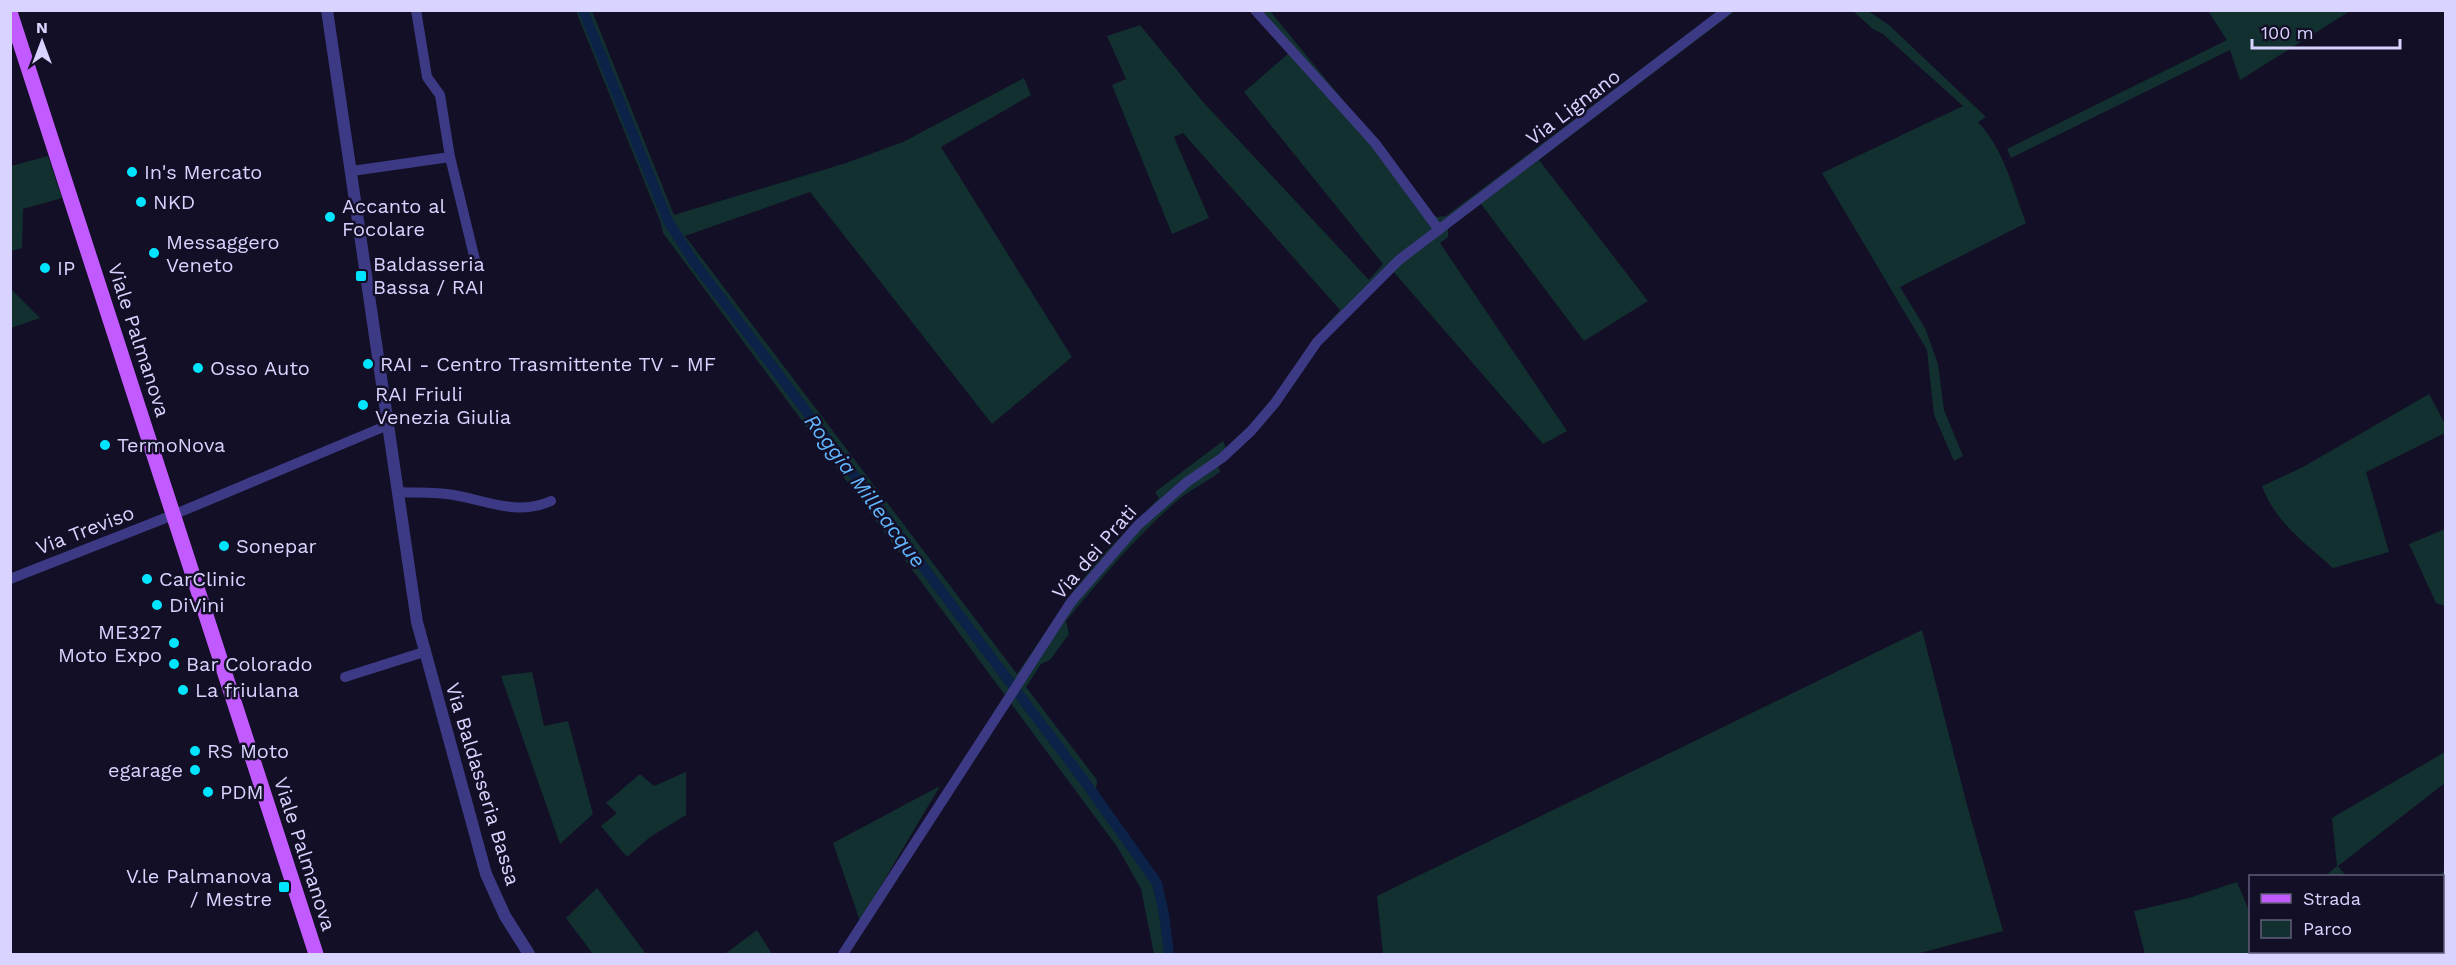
<svg xmlns="http://www.w3.org/2000/svg" width="2456" height="965" font-family="'Work Sans',sans-serif">
<rect width="100%" height="100%" fill="#130f26"/>
<g fill="#12302f">
<path d="M576 11H592L674 215 846 163 903 142 1024 78 1031 95 941 147 1072 357 992 424 810 192 685 236 1017 674 1074 590 1103 555 1159 498 1155 492 1223 441 1226 448C1242 433 1258 418 1271 400 1294 370 1313 337 1340 310L1183 133 1174 137 1209 218 1172 234 1112 85 1126 79 1107 36 1140 25 1203 102 1369 280 1383 264 1244 92 1289 53 1253 11H1270L1392 160 1432 214 1437 217 1446 216 1718 11H1735L1539 160 1648 301 1584 341 1481 204 1448 228V237L1440 243 1567 431 1543 444 1392 270 1315 350 1218 466 1220 472C1207 482 1191 489 1178 500 1136 536 1101 579 1066 621L1069 634 1050 660 1041 664 1026 687 1097 780 1096 790 1156 875 1150 878 1157 899 1165 954H1154L1141 889 1118 848 663 233 661 223Z"/>
<path d="M1853 11H1868L1889 25 1986 117 1978 122C2005 151 2012 187 2026 223L1900 287 1925 328 1938 364 1944 410 1963 456 1954 461 1934 415 1927 350 1822 173 1963 106 1883 34 1873 29Z"/>
<polygon points="2208,11 2350,11 2240,80 2230,50 2011,158 2007,149 2227,40"/>
<polygon points="48,156 62,198 23,209 22,248 11,251 11,166"/>
<polygon points="10,288 40,318 11,328"/>
<path d="M2429 394 2445 424V433L2366 472 2389 552 2333 568C2305 543 2275 522 2262 486L2303 467Z"/>
<polygon points="2445,529 2445,606 2436,603 2409,544"/>
<polygon points="1922,630 1967,805 2003,931 1916,954 1383,954 1377,896"/>
<polygon points="532,672 544,726 568,721 593,814 560,844 501,676"/>
<polygon points="2445,752 2445,783 2338,866 2346,876 2325,876 2337,866 2332,818"/>
<polygon points="686,772 686,815 650,837 627,857 601,826 617,813 606,803 640,774 654,786"/>
<polygon points="940,786 860,921 833,843"/>
<polygon points="2445,870 2445,954 2406,954 2405,952 2442,952 2442,876 2438,876"/>
<polygon points="2237,882 2250,913 2250,952 2268,952 2270,954 2145,954 2134,911 2189,898"/>
<polygon points="597,888 646,954 593,954 566,918"/>
<polygon points="757,930 772,954 725,954"/>
</g>
<g fill="none" stroke-linecap="round" stroke-linejoin="round">
<polyline stroke="#0c2248" stroke-width="10" points="583,10 668,221 694,262 1088,786 1157,883 1164,914 1169,954"/>
<g stroke="#3d3a85" stroke-width="10">
<polyline points="1255,10 1375,143 1439,230"/>
<polyline points="450,157 476,264"/>
<polyline points="352,171 450,157 440,95 427,77 416,10"/>
<path d="M397 492C416 493 435 492 454 495 488 501 517 516 551 501"/>
<polyline points="10,579 173,515 388,425"/>
<polyline points="345,677 424,652"/>
<polyline points="843,954 1071,602 1138,525 1187,482 1222,458 1251,431 1275,403 1317,342 1399,260 1727,10"/>
</g>
<polyline stroke="#3d3a85" stroke-width="12" points="327,10 417,622 486,874 505,916 529,954"/>
<polyline stroke="#c25bff" stroke-width="15" points="10,12 316,954"/>
</g>
<g fill="#00e5ff" stroke="#130f26" stroke-width="2">
<circle cx="132" cy="172" r="6"/>
<circle cx="141" cy="202" r="6"/>
<circle cx="330" cy="217" r="6"/>
<circle cx="154" cy="253" r="6"/>
<circle cx="45" cy="268" r="6"/>
<rect x="355" y="270" width="12" height="12" rx="3"/>
<circle cx="368" cy="364" r="6"/>
<circle cx="198" cy="368" r="6"/>
<circle cx="363" cy="405" r="6"/>
<circle cx="105" cy="445" r="6"/>
<circle cx="224" cy="546" r="6"/>
<circle cx="147" cy="579" r="6"/>
<circle cx="157" cy="605" r="6"/>
<circle cx="174" cy="643" r="6"/>
<circle cx="174" cy="664" r="6"/>
<circle cx="183" cy="690" r="6"/>
<circle cx="195" cy="751" r="6"/>
<circle cx="195" cy="770" r="6"/>
<circle cx="208" cy="792" r="6"/>
<rect x="278" y="881" width="12" height="12" rx="3"/>
</g>
<g text-anchor="middle" stroke-width="5" stroke-linejoin="round" paint-order="stroke">
<g font-size="20" fill="#d9d4ff" stroke="#130f26">
<text transform="translate(1573 107) rotate(-37)" y="7">Via Lignano</text>
<text transform="translate(139 340) rotate(72)" y="7">Viale Palmanova</text>
<text transform="translate(85 530) rotate(-21)" y="7">Via Treviso</text>
<text transform="translate(1094 552) rotate(-49)" y="7">Via dei Prati</text>
<text transform="translate(483 784) rotate(73)" y="7">Via Baldasseria Bassa</text>
<text transform="translate(305 854) rotate(72)" y="7">Viale Palmanova</text>
</g>
<g font-size="20" fill="#d9d4ff" stroke="#130f26" text-anchor="start">
<text x="144" y="179">In's Mercato</text>
<text x="153" y="209">NKD</text>
<text x="342" y="213">Accanto al<tspan x="342" dy="23">Focolare</tspan></text>
<text x="166" y="249">Messaggero<tspan x="166" dy="23">Veneto</tspan></text>
<text x="373" y="271">Baldasseria<tspan x="373" dy="23">Bassa / RAI</tspan></text>
<text x="57" y="275">IP</text>
<text x="380" y="371">RAI - Centro Trasmittente TV - MF</text>
<text x="210" y="375">Osso Auto</text>
<text x="375" y="401">RAI Friuli<tspan x="375" dy="23">Venezia Giulia</tspan></text>
<text x="117" y="452">TermoNova</text>
<text x="236" y="553">Sonepar</text>
<text x="159" y="586">CarClinic</text>
<text x="169" y="612">DiVini</text>
<text x="162" y="639" text-anchor="end">ME327<tspan x="162" dy="23">Moto Expo</tspan></text>
<text x="186" y="671">Bar Colorado</text>
<text x="195" y="697">La friulana</text>
<text x="207" y="758">RS Moto</text>
<text x="183" y="777" text-anchor="end">egarage</text>
<text x="220" y="799">PDM</text>
<text x="272" y="883" text-anchor="end">V.le Palmanova<tspan x="272" dy="23">/ Mestre</tspan></text>
</g>
<g font-size="21" font-style="italic" fill="#62b6ff" stroke="#130f26">
<text transform="translate(865 491) rotate(53)" y="7">Roggia Milleacque</text>
</g>
</g>
<rect width="2456" height="965" fill="none" stroke="#d9d4ff" stroke-width="24"/>
<rect x="2249" y="875" width="195" height="78" fill="#130f26" stroke="#625e7d" stroke-width="1.5"/>
<rect x="2261" y="894" width="30" height="9" fill="#c25bff" stroke="#625e7d" stroke-width="1.5"/>
<text x="2303" y="905" font-size="18" fill="#d9d4ff">Strada</text>
<rect x="2261" y="920" width="30" height="18" fill="#12302f" stroke="#625e7d" stroke-width="1.5"/>
<text x="2303" y="935" font-size="18" fill="#d9d4ff">Parco</text>
<g transform="translate(42 42)" stroke="#130f26" stroke-width="4.5" paint-order="stroke">
<path d="M0-4.5L10 22L0 15L-10 22Z" fill="#d9d4ff"/>
<text y="-9" font-size="16" font-weight="bold" text-anchor="middle" fill="#d9d4ff">N</text>
</g>
<path d="M2252 39v9h148v-9" fill="none" stroke="#d9d4ff" stroke-width="3"/>
<text x="2261" y="39" font-size="18" fill="#d9d4ff" stroke="#130f26" stroke-width="4.5" paint-order="stroke">100 m</text>
</svg>
